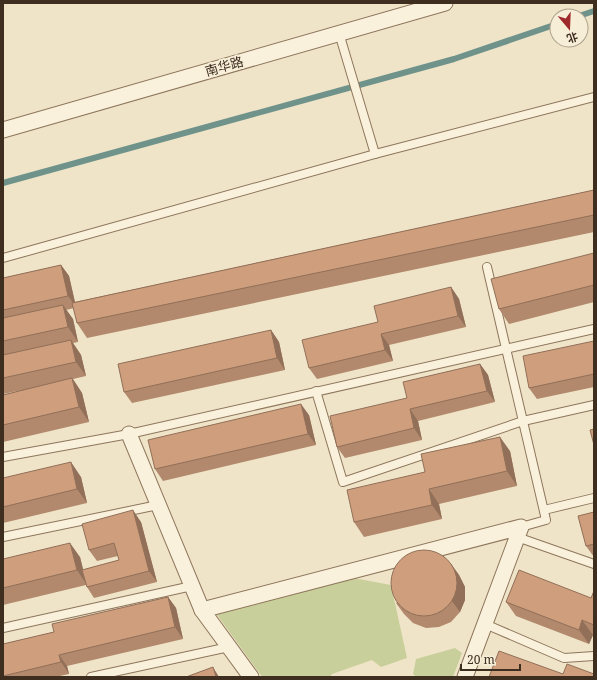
<svg xmlns="http://www.w3.org/2000/svg" width="597" height="680" font-family="'Noto Serif','Noto Sans SC',serif">
<rect width="100%" height="100%" fill="#f0e4c8"/>
<g fill="#c9cf9b">
<polygon points="348,577 391,585 407,658 381,667 372,660 332,674 330,677 263,677 260,674 215,612"/>
<polygon points="455,648 462,653 453,677 417,677 413,674 416,659"/>
</g>
<g fill="none" stroke-linecap="round" stroke-linejoin="round">
<g stroke="#6f938a" stroke-width="6">
<polyline points="579,16 594,11"/>
<polyline points="3,183 454,59 557,24"/>
</g>
<defs>
<g id="service">
<polyline points="339,33 375,154"/>
<polyline points="3,258 375,154 594,97"/>
<polyline points="487,267 546,520 521,527"/>
<polyline points="316,391 343,482 523,421 594,405"/>
<polyline points="3,457 129,434 594,329"/>
<polyline points="544,510 594,498"/>
<polyline points="3,537 158,505"/>
<polyline points="517,537 594,564"/>
<polyline points="485,624 564,658 594,656"/>
<polyline points="3,628 192,586"/>
<polyline points="91,677 229,647"/>
</g>
<g id="minor">
<polyline points="3,130 445,3"/>
<polyline points="129,434 202,610 251,677"/>
<polyline points="202,610 521,527 465,677"/>
</g>
</defs>
<use href="#service" stroke="#8d765c" stroke-width="10"/>
<use href="#minor" stroke="#8d765c" stroke-width="17"/>
<use href="#service" stroke="#faf1dc" stroke-width="8"/>
<use href="#minor" stroke="#faf1dc" stroke-width="15"/>
</g>
<g fill="#b2896c">
<polygon points="594,190 594,232 87,338 77,323 74,308 66,310 73,319 78,342 73,343 81,355 86,376 73,379 82,393 89,422 3,442 3,395 22,390 3,394 3,278 61,265 69,276 75,302"/>
<polygon points="594,253 594,302 509,324 499,309"/>
<polygon points="451,287 459,299 466,327 389,345 393,361 317,379 309,368 378,322"/>
<polygon points="271,330 279,342 285,370 132,403 124,392"/>
<polygon points="594,341 594,387 537,399 529,388"/>
<polygon points="480,364 488,375 495,402 418,421 422,440 345,458 337,447 407,398"/>
<polygon points="309,415 316,445 163,481 155,469"/>
<polygon points="510,451 517,486 439,504 442,519 364,537 354,522 425,472"/>
<polygon points="81,477 87,503 3,523 3,478"/>
<polygon points="594,512 594,557 586,546"/>
<polygon points="141,522 157,582 94,598 87,587 86,585 3,605 3,559 80,557 83,570 119,560 118,556 97,561 89,550"/>
<polygon points="451,564 459,575 465,587 465,600 460,612 451,622 439,627 426,628 413,623 404,614 396,603"/>
<polygon points="594,591 594,635 593,635 589,644 516,616 506,602 591,598"/>
<polygon points="168,597 176,608 183,639 67,666 69,674 55,677 3,677 3,644 54,632"/>
</g>
<g fill="#916f58">
<polygon points="61,265 69,276 76,307 68,296"/>
<polygon points="451,287 459,299 466,327 458,316"/>
<polygon points="63,305 73,319 78,342 68,327"/>
<polygon points="271,330 279,342 285,370 277,358"/>
<polygon points="381,334 389,345 393,361 385,350"/>
<polygon points="71,340 81,355 86,376 76,362"/>
<polygon points="480,364 488,375 495,402 487,391"/>
<polygon points="72,378 82,393 89,422 79,407"/>
<polygon points="301,404 309,415 316,445 308,434"/>
<polygon points="410,409 418,421 422,440 414,428"/>
<polygon points="500,437 510,451 517,486 507,471"/>
<polygon points="71,462 81,477 87,503 77,489"/>
<polygon points="429,489 439,504 442,519 432,505"/>
<polygon points="133,510 141,522 157,582 149,571"/>
<polygon points="70,543 80,557 87,585 77,570"/>
<polygon points="451,564 459,575 465,587 465,600 460,612 452,601"/>
<polygon points="168,597 176,608 183,639 175,627"/>
<polygon points="582,620 593,635 589,644 579,630"/>
<polygon points="59,655 67,666 69,674 61,662"/>
<polygon points="213,667 219,677 216,677"/>
</g>
<g fill="#cf9f7d" stroke="#916f58">
<polygon points="594,190 594,215 77,323 72,303"/>
<polygon points="594,253 594,285 499,309 491,279"/>
<polygon points="61,265 68,296 3,310 3,278"/>
<polygon points="451,287 458,316 381,334 385,350 309,368 302,340 378,322 374,306"/>
<polygon points="63,305 68,327 3,341 3,318"/>
<polygon points="271,330 277,358 124,392 118,364"/>
<polygon points="71,340 76,362 3,378 3,355"/>
<polygon points="594,341 594,374 529,388 523,356"/>
<polygon points="480,364 487,391 410,409 414,428 337,447 330,416 407,398 403,382"/>
<polygon points="72,378 79,407 3,425 3,395"/>
<polygon points="301,404 308,434 155,469 148,440"/>
<polygon points="594,429 594,445 590,430"/>
<polygon points="500,437 507,471 429,489 432,505 354,522 347,490 425,472 421,454"/>
<polygon points="71,462 77,489 3,507 3,478"/>
<polygon points="133,510 149,571 87,587 82,570 119,560 114,543 89,550 82,524"/>
<polygon points="594,512 594,544 586,546 578,516"/>
<polygon points="70,543 77,570 3,588 3,559"/>
<circle cx="424" cy="583" r="33"/>
<polygon points="519,570 591,598 594,591 594,625 582,620 579,630 506,602"/>
<polygon points="168,597 175,627 59,655 61,662 3,676 3,644 54,632 52,624"/>
<polygon points="499,651 563,674 567,664 594,674 594,677 489,677"/>
<polygon points="213,667 216,677 186,677"/>
</g>
<g text-anchor="middle" stroke-width="3.5" stroke-linejoin="round" paint-order="stroke">
<g font-size="13" fill="#3d2e20" stroke="#f7eed8">
<text transform="translate(224 66) rotate(-16)" y="5">南华路</text>
</g>
</g>
<rect width="597" height="680" fill="none" stroke="#3d2e20" stroke-width="8"/>
<g transform="translate(569 28) rotate(161)"><circle r="19" fill="#f7eed8" stroke="#ada18e"/>
<path d="M0-3L7 15L0 10L-7 15Z" fill="#9e2a2b"/>
<text y="-6" font-size="11" font-weight="bold" text-anchor="middle" fill="#3d2e20">北</text>
</g>
<path d="M461 664v6h59v-6" fill="none" stroke="#3d2e20" stroke-width="2"/>
<text x="467" y="664" font-size="12" fill="#3d2e20" stroke="#f7eed8" stroke-width="3" paint-order="stroke">20 m</text>
</svg>
